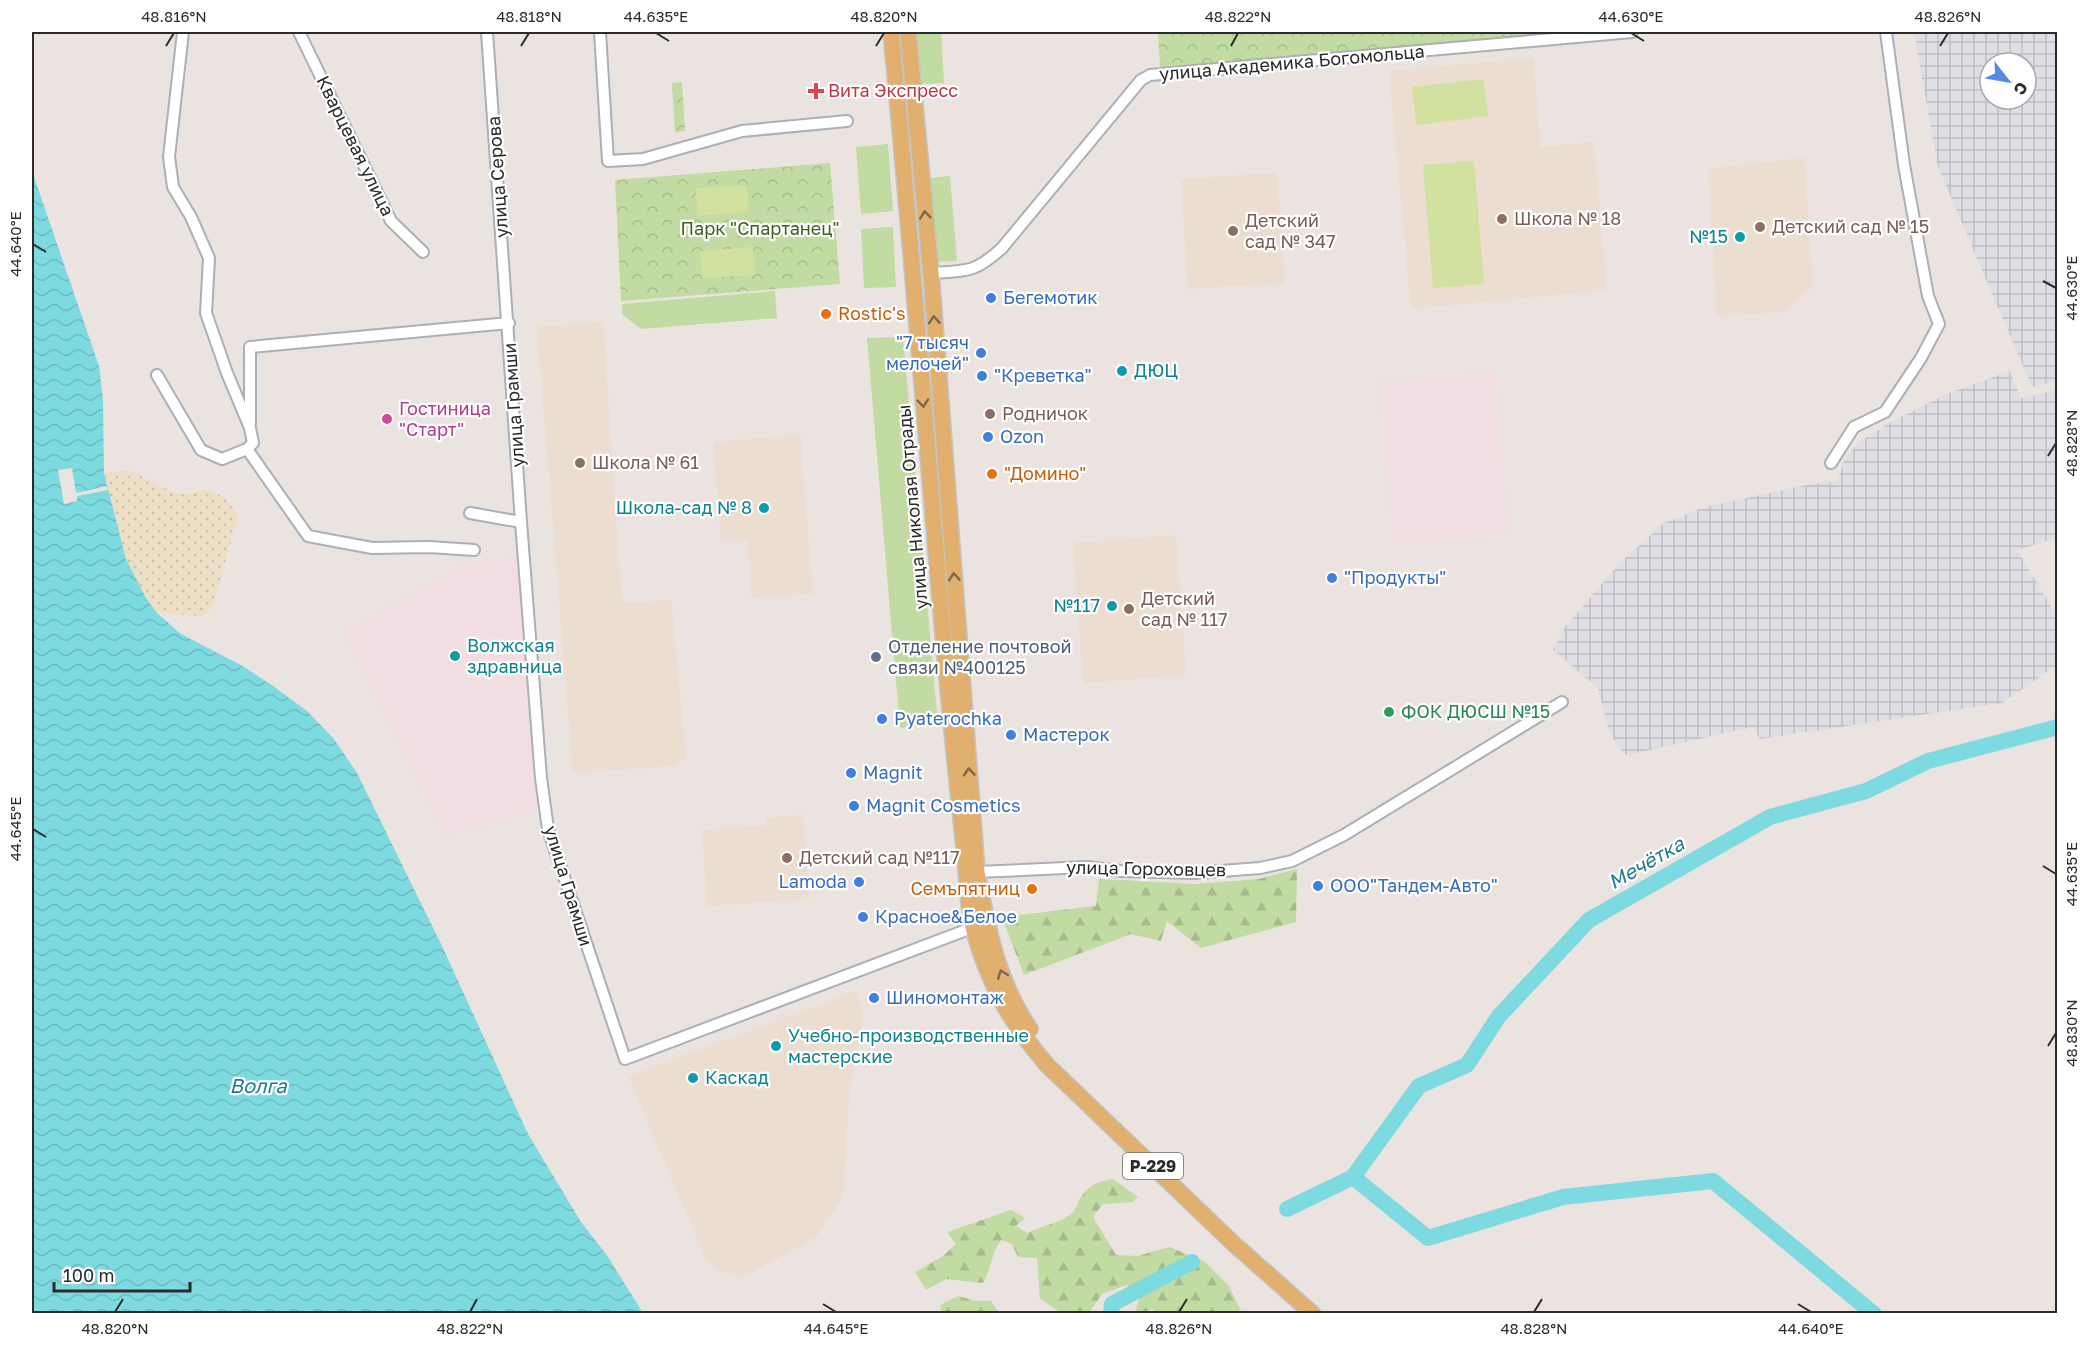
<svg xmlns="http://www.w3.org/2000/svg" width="2089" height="1345" font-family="'Golos Text',sans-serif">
<defs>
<pattern id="industrial-grid" width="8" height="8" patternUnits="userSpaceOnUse" patternTransform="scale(1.5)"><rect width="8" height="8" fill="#dfdee4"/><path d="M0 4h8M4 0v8" fill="none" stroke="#c0bfc4"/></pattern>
<pattern id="forest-firs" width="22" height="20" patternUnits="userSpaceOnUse" patternTransform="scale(1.5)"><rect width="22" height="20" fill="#c1dba2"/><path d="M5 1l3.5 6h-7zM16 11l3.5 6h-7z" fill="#a6bc8c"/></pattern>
<pattern id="sand-dots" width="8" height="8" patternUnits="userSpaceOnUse" patternTransform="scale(1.5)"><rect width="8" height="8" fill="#ecdfc6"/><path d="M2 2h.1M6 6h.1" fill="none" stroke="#cbc0aa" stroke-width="1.8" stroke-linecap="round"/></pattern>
<pattern id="park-crowns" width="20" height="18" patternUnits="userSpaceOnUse" patternTransform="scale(1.5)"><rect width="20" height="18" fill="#c1dba2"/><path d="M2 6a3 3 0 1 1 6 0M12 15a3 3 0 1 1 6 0" fill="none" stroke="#a6bc8c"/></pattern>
<pattern id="water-waves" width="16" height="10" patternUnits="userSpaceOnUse" patternTransform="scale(1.5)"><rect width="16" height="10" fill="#7edae1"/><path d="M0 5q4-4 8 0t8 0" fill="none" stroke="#6dbbc1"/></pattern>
</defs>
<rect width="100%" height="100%" fill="#ebe3df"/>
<g fill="url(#industrial-grid)" fill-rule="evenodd">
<path d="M1914 32H2057V381L2032 387 1938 167ZM1990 63H2026V99H1990Z"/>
<polygon points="2010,371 2021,398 2057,390 2057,538 2017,550 2057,616 2057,665 2002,703 1760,739 1753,727 1627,755 1618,747 1609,730 1598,688 1553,650 1565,627 1620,563 1664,523 1705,507 1811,484 1837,482 1844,461 1858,443 1889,423 1947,394"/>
</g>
<g fill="#ebddd0">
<polygon points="1533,58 1541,147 1594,142 1607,290 1411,309 1389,71"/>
<polygon points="1804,158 1813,285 1784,312 1717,316 1708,169"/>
<polygon points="1277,173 1285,283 1188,289 1181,179"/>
<polygon points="603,322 622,603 671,600 686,757 673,766 573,773 537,327"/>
<polygon points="800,435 813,594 752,598 747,539 721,541 713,442"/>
<polygon points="1176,535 1186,675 1083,683 1073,543"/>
<polygon points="803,815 809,899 707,906 702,830 766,825 765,818"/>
<polygon points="857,991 863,1015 849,1097 843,1197 816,1237 746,1276 731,1275 715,1268 705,1257 629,1078 633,1074"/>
</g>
<g fill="#f1dde2">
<polygon points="1495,373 1508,535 1394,544 1381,383"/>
<polygon points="517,558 537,808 448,836 344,633 469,563"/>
</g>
<g fill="#c1dba2">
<polygon points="914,32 941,32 944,83 919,84"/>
<polygon points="888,144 893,211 861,214 856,147"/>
<polygon points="950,176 957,261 934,262 928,178"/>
<polygon points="893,227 896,287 864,288 861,229"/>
<polygon points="775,291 777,318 641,329 622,314 622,304"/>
<polygon points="903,337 938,724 900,728 867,338"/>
</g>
<g fill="url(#forest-firs)">
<polygon points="1297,869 1296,922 1201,948 1167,921 1161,941 1131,934 1024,975 1002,917 1096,906 1099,879 1195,884 1258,879"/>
<path d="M1113 1179 1138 1197 1133 1202 1103 1204 1093 1217 1116 1255 1137 1256 1170 1247 1205 1262 1229 1286 1242 1313H1157L1153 1309 1141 1313H1135L1139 1299 1127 1285 1102 1294 1089 1313H1062L1040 1299 1037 1258 1018 1257 1012 1244 1001 1240C991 1254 991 1269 983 1283L946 1279 926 1290 915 1272 943 1256 956 1244 947 1232 1011 1210 1025 1218 1016 1226 1027 1233C1040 1227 1062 1222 1071 1214 1076 1210 1077 1203 1081 1197 1089 1185 1099 1181 1113 1179Z"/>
<polygon points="958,1296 976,1301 991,1301 999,1313 942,1313 940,1305"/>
</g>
<path fill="url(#sand-dots)" d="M130 471C147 477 163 491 181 494 190 496 195 491 204 490 217 489 235 505 238 518L213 605 207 613 202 616 157 613 146 598 126 559 104 473Z"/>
<g fill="url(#park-crowns)">
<polygon points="1158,32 1568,32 1160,68"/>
<polygon points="682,82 685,131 675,132 672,83"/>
<polygon points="830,163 840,284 621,301 615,180"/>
</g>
<g fill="#d2e19f">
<polygon points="1483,79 1488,116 1416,125 1412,87"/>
<polygon points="1474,161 1484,284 1433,288 1423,165"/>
<polygon points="747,185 749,212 697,216 696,188"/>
<polygon points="753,247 755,275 702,278 700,251"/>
</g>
<polygon fill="url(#water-waves)" points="32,171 99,366 103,399 104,473 126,559 146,598 157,613 181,634 241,665 273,686 307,711 334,739 357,773 442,946 528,1134 581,1222 606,1254 643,1313 32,1313"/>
<polygon fill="#ebe3df" points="72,468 76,493 107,486 108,490 77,496 77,501 64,504 58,470"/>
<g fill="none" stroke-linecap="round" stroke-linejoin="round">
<g stroke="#7edae1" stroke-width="16">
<polyline points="1353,1177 1428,1238 1563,1197 1713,1181 1874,1314"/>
<polyline points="1287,1209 1353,1177 1419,1086 1467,1065 1499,1016 1589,920 1770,817 1866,791 1928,761 2058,727"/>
<polyline points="1111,1314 1112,1304 1192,1262"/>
</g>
<defs>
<g id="minor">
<polyline points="299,32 391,221 423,252"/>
<polyline points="487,32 521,522 541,778 548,829 625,1059 977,926"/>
<polyline points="600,32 608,161 643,159 742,131 847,121"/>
<path d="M931 273C966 271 975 273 1002 248L1141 80 1150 75 1632 32"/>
<polyline points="157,375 201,450 222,459 247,449 253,443 250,428 227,373 206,313 209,258 191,217 173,187 169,157 183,32"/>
<polyline points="250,423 250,347 509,323"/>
<polyline points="247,449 308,536 372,548 429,547 474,550"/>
<polyline points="1831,463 1854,427 1885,412 1921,358 1939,324 1928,296 1904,165 1886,32"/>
<polyline points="470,513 521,522"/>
<polyline points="977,872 1087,867 1121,871 1195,873 1260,868 1292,861 1344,835 1562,702"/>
</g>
<g id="primary">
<path d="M891 32C911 240 927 448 945 657 951 720 957 784 964 847 967 873 967 906 974 931 989 985 1011 1023 1047 1065L1234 1244 1313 1314"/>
<path d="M908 32 931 273 977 872C987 927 998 983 1030 1029"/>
</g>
</defs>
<use href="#minor" stroke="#abafb6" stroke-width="14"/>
<use href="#primary" stroke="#c4c4c4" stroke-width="18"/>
<use href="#minor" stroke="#fff" stroke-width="10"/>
<use href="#primary" stroke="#e1af6e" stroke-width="15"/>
</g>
<defs><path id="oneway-chevron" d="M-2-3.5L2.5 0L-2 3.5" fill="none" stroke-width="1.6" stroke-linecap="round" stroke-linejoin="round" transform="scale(1.5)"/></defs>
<g stroke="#7d6649">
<use href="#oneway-chevron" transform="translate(925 215) rotate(-96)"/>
<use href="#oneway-chevron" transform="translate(934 320) rotate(-94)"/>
<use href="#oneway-chevron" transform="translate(923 403) rotate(85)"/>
<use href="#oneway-chevron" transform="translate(954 577) rotate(-94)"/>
<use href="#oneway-chevron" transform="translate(969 772) rotate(-94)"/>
<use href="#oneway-chevron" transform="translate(1002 974) rotate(-111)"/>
</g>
<path fill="none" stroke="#2b2b2b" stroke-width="2" d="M656 33 669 41M1631 33 1644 41M166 46 174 33M521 46 529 33M876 46 884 33M1231 46 1238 33M1940 46 1948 33M33 244 46 252M2043 281 2056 288M2048 456 2056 443M33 829 46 837M2043 866 2056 874M2048 1046 2056 1033M823 1304 836 1312M1798 1304 1811 1312M115 1312 123 1299M470 1312 477 1299M1179 1312 1187 1299M1534 1312 1542 1299"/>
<path fill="#e0444e" stroke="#fff" stroke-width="2" d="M813 82h6v6h6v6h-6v6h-6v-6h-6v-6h6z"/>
<g fill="#8d6e63" stroke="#fff" stroke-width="2">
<circle cx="1502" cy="219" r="6"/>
<circle cx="1760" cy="227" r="6"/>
<circle cx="1233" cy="231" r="6"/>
<circle cx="990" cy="414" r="6"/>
<circle cx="580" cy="463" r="6"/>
<circle cx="1129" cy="609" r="6"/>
<circle cx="787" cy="858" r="6"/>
</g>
<g fill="#0f9aa8" stroke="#fff" stroke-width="2">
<circle cx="1740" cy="237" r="6"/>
<circle cx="1122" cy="371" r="6"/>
<circle cx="764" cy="508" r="6"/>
<circle cx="1112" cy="606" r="6"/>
<circle cx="455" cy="656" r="6"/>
<circle cx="776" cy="1046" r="6"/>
<circle cx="693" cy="1078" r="6"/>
</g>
<g fill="#3f7fe0" stroke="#fff" stroke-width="2">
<circle cx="991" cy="298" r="6"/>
<circle cx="981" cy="353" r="6"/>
<circle cx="982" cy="376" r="6"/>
<circle cx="988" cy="437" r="6"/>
<circle cx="1332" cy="578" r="6"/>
<circle cx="882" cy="719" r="6"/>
<circle cx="1011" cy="735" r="6"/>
<circle cx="851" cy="773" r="6"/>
<circle cx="854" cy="806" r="6"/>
<circle cx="859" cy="882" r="6"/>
<circle cx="1318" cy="886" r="6"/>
<circle cx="863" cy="917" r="6"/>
<circle cx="874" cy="998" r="6"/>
</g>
<g fill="#e8710a" stroke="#fff" stroke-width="2">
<circle cx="826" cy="314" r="6"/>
<circle cx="992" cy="474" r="6"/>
<circle cx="1032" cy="889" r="6"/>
</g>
<circle fill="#d1479c" stroke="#fff" stroke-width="2" cx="387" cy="419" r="6"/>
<circle fill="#5c6f8a" stroke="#fff" stroke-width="2" cx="876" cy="657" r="6"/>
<circle fill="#2e9e5b" stroke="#fff" stroke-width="2" cx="1389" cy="712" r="6"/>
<g text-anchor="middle" stroke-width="4.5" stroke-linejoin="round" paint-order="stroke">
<rect fill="#fff" stroke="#6b6b6b" stroke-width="1.5" x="1123" y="1153" width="60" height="26" rx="4.5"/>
<g font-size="16" font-weight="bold" fill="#2b2b2b">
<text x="1153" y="1172">Р-229</text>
</g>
<g font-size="18" fill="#2b2b2b" stroke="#fff">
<text transform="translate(1292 63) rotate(-5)" y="6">улица Академика Богомольца</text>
<text transform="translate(355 146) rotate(64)" y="6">Кварцевая улица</text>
<text transform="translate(498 177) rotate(-94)" y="6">улица Серова</text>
<text transform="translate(514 405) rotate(-94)" y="6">улица Грамши</text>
<text transform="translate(913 507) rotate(-95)" y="6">улица Николая Отрады</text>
<text transform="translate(1146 869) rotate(1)" y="6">улица Гороховцев</text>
<text transform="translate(568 886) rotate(73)" y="6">улица Грамши</text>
</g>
<g font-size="18" fill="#be3a42" stroke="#fff" text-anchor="start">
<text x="828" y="97">Вита Экспресс</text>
</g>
<g font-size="18" fill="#785e54" stroke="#fff" text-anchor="start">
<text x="1514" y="225">Школа № 18</text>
<text x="1245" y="227">Детский<tspan x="1245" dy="21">сад № 347</tspan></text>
<text x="1772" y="233">Детский сад № 15</text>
<text x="1002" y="420">Родничок</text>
<text x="592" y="469">Школа № 61</text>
<text x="1141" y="605">Детский<tspan x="1141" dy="21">сад № 117</tspan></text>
<text x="799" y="864">Детский сад №117</text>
</g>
<g font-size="18" fill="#3c6023" stroke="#fff">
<text x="760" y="235">Парк "Спартанец"</text>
</g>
<g font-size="18" fill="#0d838f" stroke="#fff" text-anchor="start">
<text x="1728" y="243" text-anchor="end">№15</text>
<text x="1134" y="377">ДЮЦ</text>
<text x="752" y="514" text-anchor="end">Школа-сад № 8</text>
<text x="1100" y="612" text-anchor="end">№117</text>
<text x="467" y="652">Волжская<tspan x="467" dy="21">здравница</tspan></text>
<text x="788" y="1042">Учебно-производственные<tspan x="788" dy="21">мастерские</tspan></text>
<text x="705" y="1084">Каскад</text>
</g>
<g font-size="18" fill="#366cbe" stroke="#fff" text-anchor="start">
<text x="1003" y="304">Бегемотик</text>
<text x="969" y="349" text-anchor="end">"7 тысяч<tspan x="969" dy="21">мелочей"</tspan></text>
<text x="994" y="382">"Креветка"</text>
<text x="1000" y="443">Ozon</text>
<text x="1344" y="584">"Продукты"</text>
<text x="894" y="725">Pyaterochka</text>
<text x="1023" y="741">Мастерок</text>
<text x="863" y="779">Magnit</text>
<text x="866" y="812">Magnit Cosmetics</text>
<text x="847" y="888" text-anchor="end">Lamoda</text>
<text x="1330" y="892">ООО"Тандем-Авто"</text>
<text x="875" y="923">Красное&amp;Белое</text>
<text x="886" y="1004">Шиномонтаж</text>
</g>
<g font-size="18" fill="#c56008" stroke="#fff" text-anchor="start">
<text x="838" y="320">Rostic's</text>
<text x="1004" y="480">"Домино"</text>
<text x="1020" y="895" text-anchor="end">Семъпятниц</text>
</g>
<g font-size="18" fill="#b23c85" stroke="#fff" text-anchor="start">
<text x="399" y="415">Гостиница<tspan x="399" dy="21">"Старт"</tspan></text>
</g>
<g font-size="18" fill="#4e5e75" stroke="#fff" text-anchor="start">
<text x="888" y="653">Отделение почтовой<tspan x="888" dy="21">связи №400125</tspan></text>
</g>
<g font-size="18" fill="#27864d" stroke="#fff" text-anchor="start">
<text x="1401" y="718">ФОК ДЮСШ №15</text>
</g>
<g font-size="20" font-style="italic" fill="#1d7c8d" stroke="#fff">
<text transform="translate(1646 863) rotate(-30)" y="7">Мечётка</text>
<text x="258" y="1093">Волга</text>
</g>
</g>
<rect width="2089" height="1345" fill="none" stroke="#ffffff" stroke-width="66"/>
<g transform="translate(2008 81) rotate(121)"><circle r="28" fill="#ffffff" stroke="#aaaaaa" stroke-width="1.5"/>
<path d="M0-4.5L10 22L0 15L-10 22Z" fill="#528ae5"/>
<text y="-9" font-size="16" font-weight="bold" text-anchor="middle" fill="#2b2b2b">С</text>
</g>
<path d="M54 1282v9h136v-9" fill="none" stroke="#2b2b2b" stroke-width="3"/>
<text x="63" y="1282" font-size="18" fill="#2b2b2b" stroke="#ffffff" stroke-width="4.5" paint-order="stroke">100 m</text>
<rect x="33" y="33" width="2023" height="1279" fill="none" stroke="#2b2b2b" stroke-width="2"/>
<g font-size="15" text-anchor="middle" fill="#2b2b2b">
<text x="174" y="22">48.816°N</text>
<text x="529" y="22">48.818°N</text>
<text x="656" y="22">44.635°E</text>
<text x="884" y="22">48.820°N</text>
<text x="1238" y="22">48.822°N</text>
<text x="1631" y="22">44.630°E</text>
<text x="1948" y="22">48.826°N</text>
<text transform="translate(16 244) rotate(-90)" y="5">44.640°E</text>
<text transform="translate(2072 288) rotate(-90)" y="5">44.630°E</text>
<text transform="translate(2072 443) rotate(-90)" y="5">48.828°N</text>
<text transform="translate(16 829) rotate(-90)" y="5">44.645°E</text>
<text transform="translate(2072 874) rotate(-90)" y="5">44.635°E</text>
<text transform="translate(2072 1033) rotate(-90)" y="5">48.830°N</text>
<text x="115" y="1334">48.820°N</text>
<text x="470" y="1334">48.822°N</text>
<text x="836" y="1334">44.645°E</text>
<text x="1179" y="1334">48.826°N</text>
<text x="1534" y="1334">48.828°N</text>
<text x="1811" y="1334">44.640°E</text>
</g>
</svg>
